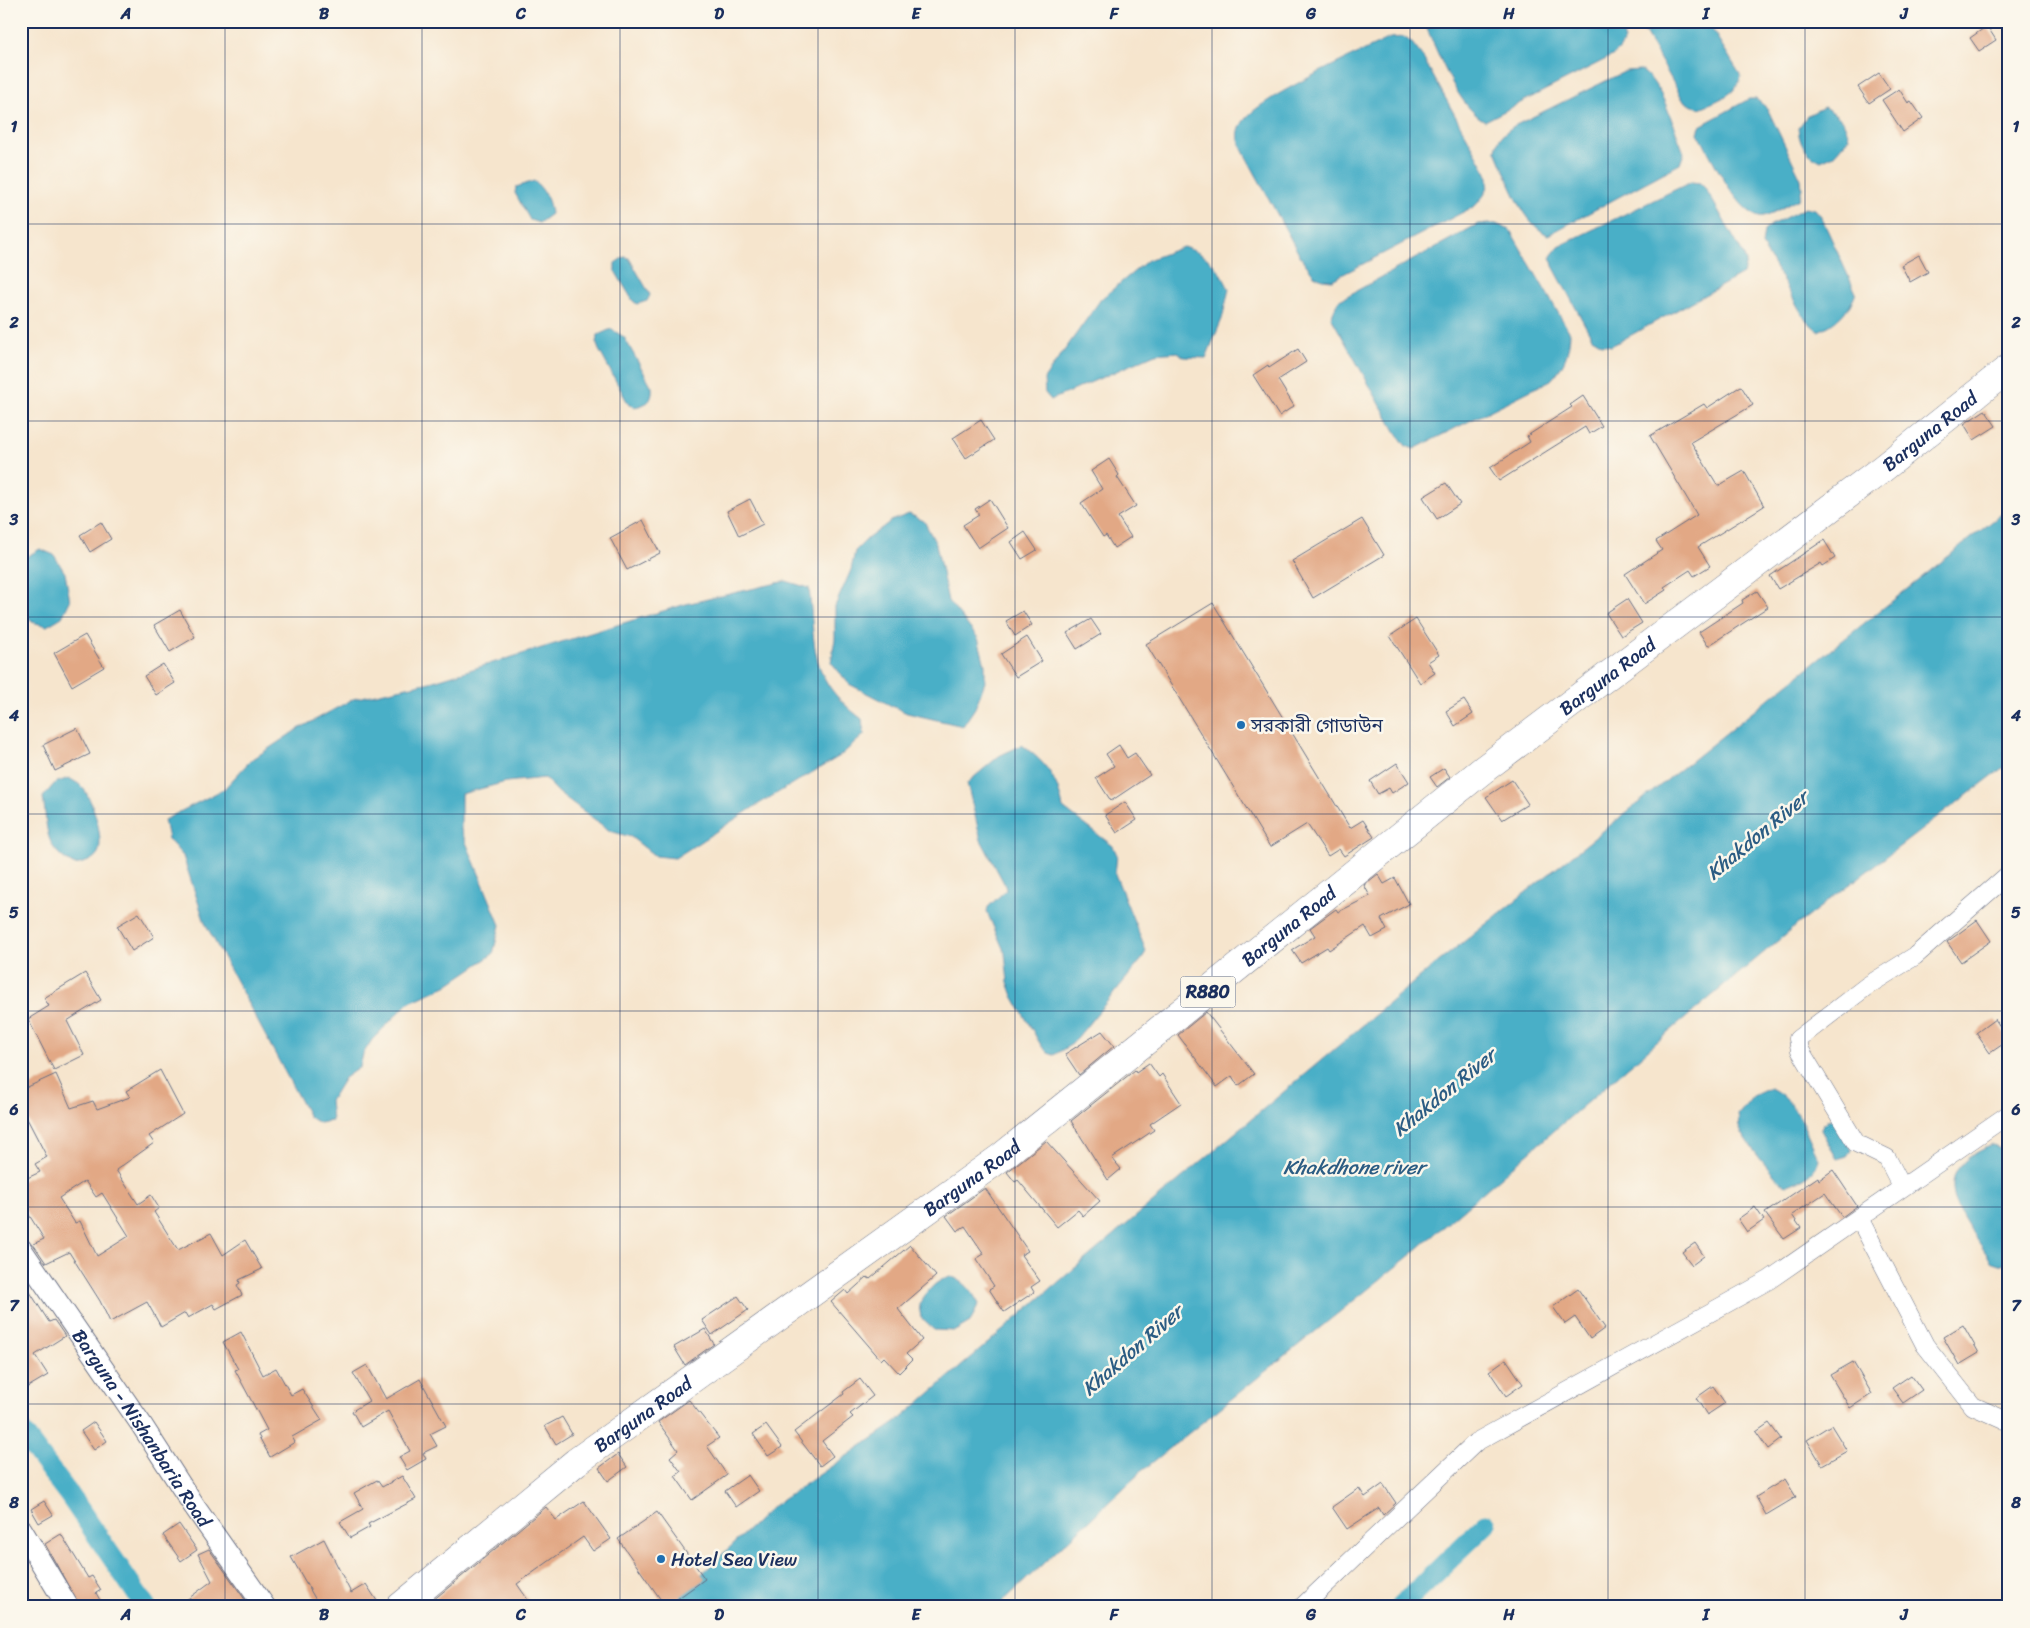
<svg xmlns="http://www.w3.org/2000/svg" width="2030" height="1628" font-family="Sriracha,'Noto Sans Bengali',sans-serif">
<rect width="100%" height="100%" fill="#fbf7ec"/>
<filter id="ink" filterUnits="userSpaceOnUse"><feTurbulence type="fractalNoise" baseFrequency=".02" numOctaves="2"/><feDisplacementMap in="SourceGraphic" scale="10" xChannelSelector="R" yChannelSelector="G"/><feConvolveMatrix kernelMatrix="1 2 1 2 8 2 1 2 1" color-interpolation-filters="sRGB"/></filter>
<filter id="wash" filterUnits="userSpaceOnUse"><feTurbulence type="fractalNoise" baseFrequency=".0096" numOctaves="4" result="noise"/><feDisplacementMap in="SourceGraphic" scale="20" xChannelSelector="R" yChannelSelector="G"/><feGaussianBlur stdDeviation="1.12" result="paint"/><feColorMatrix in="noise" values="0 0 0 0 0 0 0 0 0 0 0 0 0 0 0 0 0 1.4 0 .05"/><feComposite in="paint" operator="in"/></filter>
<g filter="url(#wash)">
<rect width="100%" height="100%" fill="#f6e5cd"/>
<g fill="#48afc7" stroke="#326f92">
<path d="M1431 21H1618C1627 36 1626 45 1612 56L1485 121C1458 107 1440 57 1427 29Z"/>
<path d="M1641 21H1707L1741 76C1738 95 1715 101 1700 108L1690 105 1683 100 1643 29Z"/>
<path d="M1404 37 1412 43 1422 56 1487 173C1491 188 1485 195 1475 206L1332 280 1322 279 1314 275 1301 258 1243 151C1238 141 1236 132 1243 122 1257 98 1360 53 1390 38Z"/>
<path d="M1641 70C1663 85 1671 121 1681 145L1684 153 1680 164 1548 235C1521 222 1508 178 1496 151 1497 138 1504 133 1514 126L1626 71Z"/>
<path d="M1749 99H1756L1767 108 1801 179 1802 188 1799 199C1788 204 1775 213 1764 216 1740 221 1709 151 1698 133L1700 126Z"/>
<path d="M1824 107C1838 115 1846 121 1849 138L1834 155 1821 161C1805 153 1800 146 1798 128L1808 115Z"/>
<path d="M534 181C544 189 550 201 551 214L539 223 530 220 515 193 516 187Z"/>
<polygon points="1691,182 1700,183 1706,189 1743,254 1746,262 1743,274 1611,346 1602,344 1592,338 1553,266 1551,256 1559,246"/>
<path d="M1805 208 1815 209 1821 216 1856 293C1850 310 1835 325 1818 331L1805 319 1762 245 1764 231 1771 225Z"/>
<path d="M1478 224H1496L1510 230 1570 333C1569 353 1565 365 1551 380L1414 449 1406 446 1395 431 1331 317 1338 301Z"/>
<path d="M1183 247C1208 254 1218 266 1229 289L1222 319 1206 358 1184 357 1178 352 1155 354 1051 400 1045 393 1044 379 1101 299 1148 260Z"/>
<polygon points="624,257 629,258 648,291 650,295 647,301 637,304 633,301 615,271 615,263"/>
<path d="M611 329 624 337 652 387C653 402 647 404 635 407L629 405 599 350 596 342 598 335Z"/>
<polygon points="2009,508 2009,763 1798,924 1657,1042 1408,1257 1143,1470 997,1607 667,1607 772,1507 898,1421 1063,1278 1427,971"/>
<polygon points="909,514 924,521 936,544 948,601 978,638 985,665 985,682 975,708 963,726 907,713 890,705 849,684 831,662 835,639 835,606 851,570 855,551 867,539 891,521"/>
<polygon points="40,549 54,555 65,573 70,601 62,617 47,626 32,622 21,607 21,564 26,557"/>
<path d="M786 581 809 588C816 650 808 678 862 719L864 735 840 756 757 805 675 858 655 856 631 837 610 831 558 792 545 778 506 782 461 794V830L500 925 493 954 446 986 408 1003 372 1040 363 1054 360 1067 344 1078 330 1101 332 1121 319 1123 309 1117 205 923 183 856 168 839 164 820 224 789 250 761 295 731 353 699 430 682 686 604Z"/>
<path d="M1022 745C1047 764 1057 777 1063 808L1113 846 1117 855 1115 874 1146 951 1143 958 1072 1044 1054 1055 1048 1053 1042 1047 1013 996 1008 982 1005 953 987 912 988 907 1006 890 1005 885 981 840 967 783 999 756Z"/>
<path d="M69 778C73 781 79 783 82 787 92 797 105 840 98 853 93 861 84 863 75 865 43 849 48 829 43 797L55 783Z"/>
<path d="M1770 1088C1796 1098 1807 1136 1819 1159 1814 1176 1802 1179 1786 1186 1777 1182 1742 1137 1739 1127 1738 1123 1739 1118 1738 1115L1753 1096Z"/>
<path d="M1834 1118 1852 1151 1847 1156 1837 1159 1821 1130C1822 1123 1827 1119 1834 1118Z"/>
<path d="M1993 1145 2006 1150 2009 1154V1263L2003 1265 1991 1261C1964 1217 1920 1173 1993 1145Z"/>
<path d="M950 1276C966 1282 971 1290 979 1304L970 1322 955 1331 934 1330 921 1318 919 1305C927 1291 934 1282 950 1276Z"/>
</g>
<g fill="none" stroke-linecap="round" stroke-linejoin="round">
<g stroke="#48afc7" stroke-width="21">
<polyline points="21,1431 70,1496 146,1607"/>
<polyline points="1400,1607 1486,1524"/>
</g>
</g>
<g id="blocks">
<g fill="#e2a885" fill-rule="evenodd">
<polygon points="1987,26 1996,40 1979,51 1970,38"/>
<polygon points="1879,73 1890,89 1869,103 1858,87"/>
<polygon points="1899,89 1908,103 1911,101 1923,118 1903,132 1882,100"/>
<polygon points="1919,255 1928,272 1910,282 1901,265"/>
<polygon points="1298,349 1306,362 1278,380 1294,406 1279,416 1253,375 1268,365 1269,368"/>
<polygon points="1741,386 1753,405 1691,442 1718,486 1744,471 1764,506 1698,547 1710,566 1694,576 1690,570 1664,587 1666,590 1644,604 1625,574 1662,550 1656,541 1697,515 1650,436 1704,404 1707,408"/>
<polygon points="1583,396 1602,426 1589,434 1585,427 1499,481 1490,468 1530,442 1527,436 1572,407 1570,405"/>
<polygon points="1985,410 1996,426 1974,440 1964,424"/>
<polygon points="981,420 994,440 966,458 953,438"/>
<polygon points="1109,459 1119,475 1117,477 1136,506 1118,517 1131,537 1114,548 1106,535 1103,537 1081,503 1102,489 1091,471"/>
<polygon points="1446,483 1460,504 1437,519 1423,497"/>
<polygon points="750,499 763,524 739,536 727,511"/>
<polygon points="990,499 1008,528 978,548 963,525 979,515 975,509"/>
<polygon points="1362,519 1384,555 1313,598 1292,561"/>
<polygon points="643,520 660,553 627,570 610,538"/>
<polygon points="101,522 111,539 90,552 80,535"/>
<polygon points="1025,532 1037,550 1022,559 1011,542"/>
<polygon points="1824,540 1835,558 1823,566 1821,563 1778,589 1770,576"/>
<polygon points="1757,591 1768,607 1708,646 1699,632 1743,603 1742,600"/>
<polygon points="1627,599 1642,623 1621,636 1606,613"/>
<polygon points="1213,603 1350,828 1363,820 1374,837 1344,856 1339,849 1328,856 1307,824 1270,847 1146,644"/>
<polygon points="180,610 195,637 170,652 154,625"/>
<polygon points="1023,611 1032,625 1015,636 1006,621"/>
<polygon points="1091,619 1101,634 1077,649 1067,633"/>
<polygon points="1416,619 1439,655 1428,662 1435,673 1420,683 1390,636"/>
<polygon points="85,635 104,667 72,686 54,653"/>
<polygon points="1027,637 1042,661 1016,677 1001,654"/>
<polygon points="163,664 175,683 156,695 144,676"/>
<polygon points="1464,700 1473,714 1455,726 1446,711"/>
<polygon points="77,728 90,754 55,771 43,745"/>
<polygon points="1119,745 1127,758 1135,753 1150,775 1111,801 1096,778 1114,766 1106,754"/>
<polygon points="1397,763 1409,782 1392,793 1389,788 1378,794 1370,781"/>
<polygon points="1444,768 1450,777 1437,787 1430,777"/>
<polygon points="1512,780 1528,804 1502,820 1486,797"/>
<polygon points="1125,802 1137,820 1117,833 1105,815"/>
<polygon points="1378,874 1384,884 1395,878 1409,904 1381,919 1387,930 1372,938 1365,926 1329,950 1327,947 1301,963 1292,950 1315,936 1310,928 1336,909 1338,912 1370,896 1364,885"/>
<polygon points="139,913 154,937 132,951 117,926"/>
<polygon points="1977,920 1991,941 1961,962 1947,942"/>
<polygon points="85,973 101,1000 67,1021 84,1055 54,1070 28,1019 49,1006 44,998"/>
<polygon points="1206,1012 1254,1074 1238,1086 1232,1076 1217,1087 1178,1035"/>
<polygon points="1995,1019 2009,1040 1990,1053 1976,1033"/>
<polygon points="1102,1031 1114,1046 1079,1075 1065,1054"/>
<polygon points="1149,1063 1159,1077 1162,1074 1181,1103 1150,1124 1154,1130 1112,1158 1121,1169 1108,1180 1071,1121 1135,1070 1136,1072"/>
<path d="M160 1070 183 1114 149 1136 154 1143 116 1170 138 1204 151 1195 159 1208 154 1212 178 1250 211 1233 223 1255 245 1240 262 1269 239 1280 240 1283 237 1285 242 1295 216 1309 213 1304 188 1318 185 1313 161 1327 147 1302 110 1322 100 1301 69 1252 46 1263 33 1244 44 1239 21 1202V1181L40 1172 35 1164 47 1157 21 1107V1090L56 1074 71 1108 93 1101 97 1109 130 1097 126 1091ZM85 1181 96 1197 102 1193 129 1236 97 1256 80 1221 75 1223 59 1198Z"/>
<polygon points="1046,1141 1100,1201 1083,1216 1078,1210 1057,1227 1018,1180 1015,1182 1007,1172"/>
<polygon points="1833,1170 1857,1206 1842,1217 1825,1193 1792,1215 1801,1228 1784,1239 1765,1213 1818,1177 1819,1180"/>
<polygon points="985,1188 1028,1251 1021,1255 1040,1281 1031,1287 1034,1292 1004,1312 989,1289 994,1286 976,1259 984,1254 965,1226 957,1231 946,1216"/>
<polygon points="1755,1207 1764,1220 1747,1232 1738,1219"/>
<polygon points="1695,1243 1704,1256 1692,1265 1682,1252"/>
<polygon points="910,1245 936,1276 898,1309 922,1340 906,1354 912,1360 899,1373 884,1357 881,1360 831,1302 845,1290 848,1294 867,1277 870,1279"/>
<polygon points="21,1278 49,1322 54,1320 65,1336 35,1355 48,1375 21,1391"/>
<polygon points="1578,1289 1605,1328 1590,1339 1575,1317 1565,1324 1553,1307"/>
<polygon points="738,1296 748,1310 712,1335 702,1320"/>
<polygon points="1963,1325 1979,1353 1959,1365 1943,1337"/>
<polygon points="705,1329 714,1344 685,1365 674,1347"/>
<polygon points="241,1332 263,1375 276,1368 291,1395 302,1389 322,1420 292,1437 295,1442 270,1457 258,1435 267,1430 235,1370 238,1369 223,1342"/>
<polygon points="1506,1359 1523,1384 1506,1396 1489,1371"/>
<polygon points="1853,1362 1872,1394 1850,1408 1830,1375"/>
<polygon points="367,1365 386,1399 420,1379 446,1426 430,1434 437,1446 423,1453 426,1459 407,1470 399,1457 410,1451 388,1411 361,1427 352,1411 369,1401 353,1373"/>
<polygon points="1911,1375 1922,1390 1903,1403 1892,1388"/>
<polygon points="860,1379 873,1396 850,1414 853,1417 822,1441 833,1456 820,1466 794,1432 844,1394 843,1392"/>
<polygon points="1713,1386 1725,1403 1707,1415 1696,1398"/>
<polygon points="689,1400 719,1438 707,1446 727,1475 692,1500 675,1476 681,1472 670,1457 678,1450 658,1422"/>
<polygon points="562,1417 572,1434 556,1444 545,1426"/>
<polygon points="94,1422 107,1441 94,1450 81,1431"/>
<polygon points="1769,1423 1781,1439 1768,1449 1756,1432"/>
<polygon points="766,1425 782,1447 768,1456 753,1434"/>
<polygon points="1831,1425 1847,1451 1822,1465 1807,1440"/>
<polygon points="618,1454 627,1467 608,1481 599,1468"/>
<polygon points="748,1475 759,1491 736,1507 725,1491"/>
<polygon points="402,1476 416,1499 368,1524 370,1527 350,1538 340,1522 363,1509 354,1493 377,1480 382,1487"/>
<polygon points="1785,1479 1796,1497 1766,1515 1756,1497"/>
<polygon points="1383,1484 1396,1503 1383,1515 1379,1508 1347,1529 1332,1507 1359,1488 1365,1497"/>
<polygon points="44,1501 53,1515 39,1523 31,1509"/>
<polygon points="584,1501 611,1539 593,1551 583,1537 517,1584 533,1607 436,1607 432,1601 546,1507 556,1520"/>
<polygon points="657,1512 705,1579 666,1607 618,1539"/>
<polygon points="179,1524 197,1550 181,1561 163,1535"/>
<polygon points="61,1534 88,1578 92,1576 101,1590 96,1593 104,1607 80,1607 45,1544"/>
<polygon points="324,1539 351,1593 366,1584 381,1607 320,1607 291,1557"/>
<polygon points="209,1549 246,1601 237,1607 177,1607 212,1581 198,1554"/>
</g>
</g>
</g>
<g filter="url(#ink)">
<use href="#blocks" fill-opacity="0" stroke="#686f85" stroke-width="1"/>
<g fill="none" stroke-linecap="round" stroke-linejoin="round">
<defs>
<g id="minor">
<polyline points="1902,1187 1887,1158 1856,1143 1800,1050 1798,1039 1867,986 1915,956 2009,874"/>
<polyline points="1859,1218 1925,1345 1973,1406 2009,1422"/>
<polyline points="1302,1607 1476,1442 1769,1280 2009,1114"/>
</g>
<g id="tertiary">
<path id="s1" d="M21 1249 141 1424 194 1506 265 1607"/>
<polyline points="21,1529 68,1607"/>
</g>
<g id="primary">
<path id="s2" d="M400 1607 576 1462 1000 1158 1484 769 1882 469 2009 368"/>
</g>
</defs>
<use href="#minor" stroke="#686f85" stroke-width="19"/>
<use href="#tertiary" stroke="#686f85" stroke-width="23"/>
<use href="#primary" stroke="#686f85" stroke-width="29"/>
<use href="#minor" stroke="#fff" stroke-width="18"/>
<use href="#tertiary" stroke="#fff" stroke-width="21"/>
<use href="#primary" stroke="#fff" stroke-width="28"/>
</g>
</g>
<path fill="none" stroke="#1b2f5e" stroke-width="1" stroke-opacity="0.55" d="M225 21V1607M422 21V1607M620 21V1607M818 21V1607M1015 21V1607M1212 21V1607M1410 21V1607M1608 21V1607M1805 21V1607M21 224H2009M21 421H2009M21 617H2009M21 814H2009M21 1011H2009M21 1207H2009M21 1404H2009"/>
<g fill="#1f6fb2" stroke="#fbf7ec" stroke-width="2">
<circle cx="1241" cy="725" r="5"/>
<circle cx="661" cy="1559" r="5"/>
</g>
<g text-anchor="middle" stroke-width="5" stroke-linejoin="round" paint-order="stroke">
<rect fill="#fbf7ec" stroke="#5e6b89" stroke-width="1" x="1180.5" y="976.5" width="55" height="31" rx="4"/>
<g font-size="18" font-weight="bold" fill="#1b2f5e">
<text x="1208" y="998">R880</text>
</g>
<g font-size="19" fill="#1b2f5e" stroke="#fbf7ec">
<text dy="7" stroke="none"><textPath href="#s2" startOffset="1930">Barguna Road</textPath></text>
<text dy="7" stroke="none"><textPath href="#s2" startOffset="1525">Barguna Road</textPath></text>
<text dy="7" stroke="none"><textPath href="#s2" startOffset="1120">Barguna Road</textPath></text>
<text dy="7" stroke="none"><textPath href="#s2" startOffset="715">Barguna Road</textPath></text>
<text dy="7" stroke="none"><textPath href="#s2" startOffset="310">Barguna Road</textPath></text>
<text dy="7" stroke="none"><textPath href="#s1" startOffset="216">Barguna - Nishanbaria Road</textPath></text>
</g>
<g font-size="19" fill="#1b2f5e" stroke="#fbf7ec" text-anchor="start">
<text x="1251" y="732">সরকারী গোডাউন</text>
<text x="671" y="1566">Hotel Sea View</text>
</g>
<g font-size="20" font-style="italic" fill="#2b5c83" stroke="#fbf7ec">
<text transform="translate(1757 835) rotate(-40)" y="7">Khakdon River</text>
<text transform="translate(1444 1092) rotate(-39)" y="7">Khakdon River</text>
<text x="1354" y="1174">Khakdhone river</text>
<text transform="translate(1132 1350) rotate(-41)" y="7">Khakdon River</text>
</g>
</g>
<rect width="2030" height="1628" fill="none" stroke="#fbf7ec" stroke-width="55"/>
<rect x="28" y="28" width="1974" height="1572" fill="none" stroke="#1b2f5e" stroke-width="2"/>
<g font-size="16" text-anchor="middle" font-weight="bold" fill="#1b2f5e">
<text x="126" y="19">A</text>
<text x="324" y="19">B</text>
<text x="521" y="19">C</text>
<text x="719" y="19">D</text>
<text x="916" y="19">E</text>
<text x="1114" y="19">F</text>
<text x="1311" y="19">G</text>
<text x="1509" y="19">H</text>
<text x="1706" y="19">I</text>
<text x="1904" y="19">J</text>
<text x="14" y="132">1</text>
<text x="2016" y="132">1</text>
<text x="14" y="328">2</text>
<text x="2016" y="328">2</text>
<text x="14" y="525">3</text>
<text x="2016" y="525">3</text>
<text x="14" y="721">4</text>
<text x="2016" y="721">4</text>
<text x="14" y="918">5</text>
<text x="2016" y="918">5</text>
<text x="14" y="1115">6</text>
<text x="2016" y="1115">6</text>
<text x="14" y="1311">7</text>
<text x="2016" y="1311">7</text>
<text x="14" y="1508">8</text>
<text x="2016" y="1508">8</text>
<text x="126" y="1620">A</text>
<text x="324" y="1620">B</text>
<text x="521" y="1620">C</text>
<text x="719" y="1620">D</text>
<text x="916" y="1620">E</text>
<text x="1114" y="1620">F</text>
<text x="1311" y="1620">G</text>
<text x="1509" y="1620">H</text>
<text x="1706" y="1620">I</text>
<text x="1904" y="1620">J</text>
</g>
</svg>
